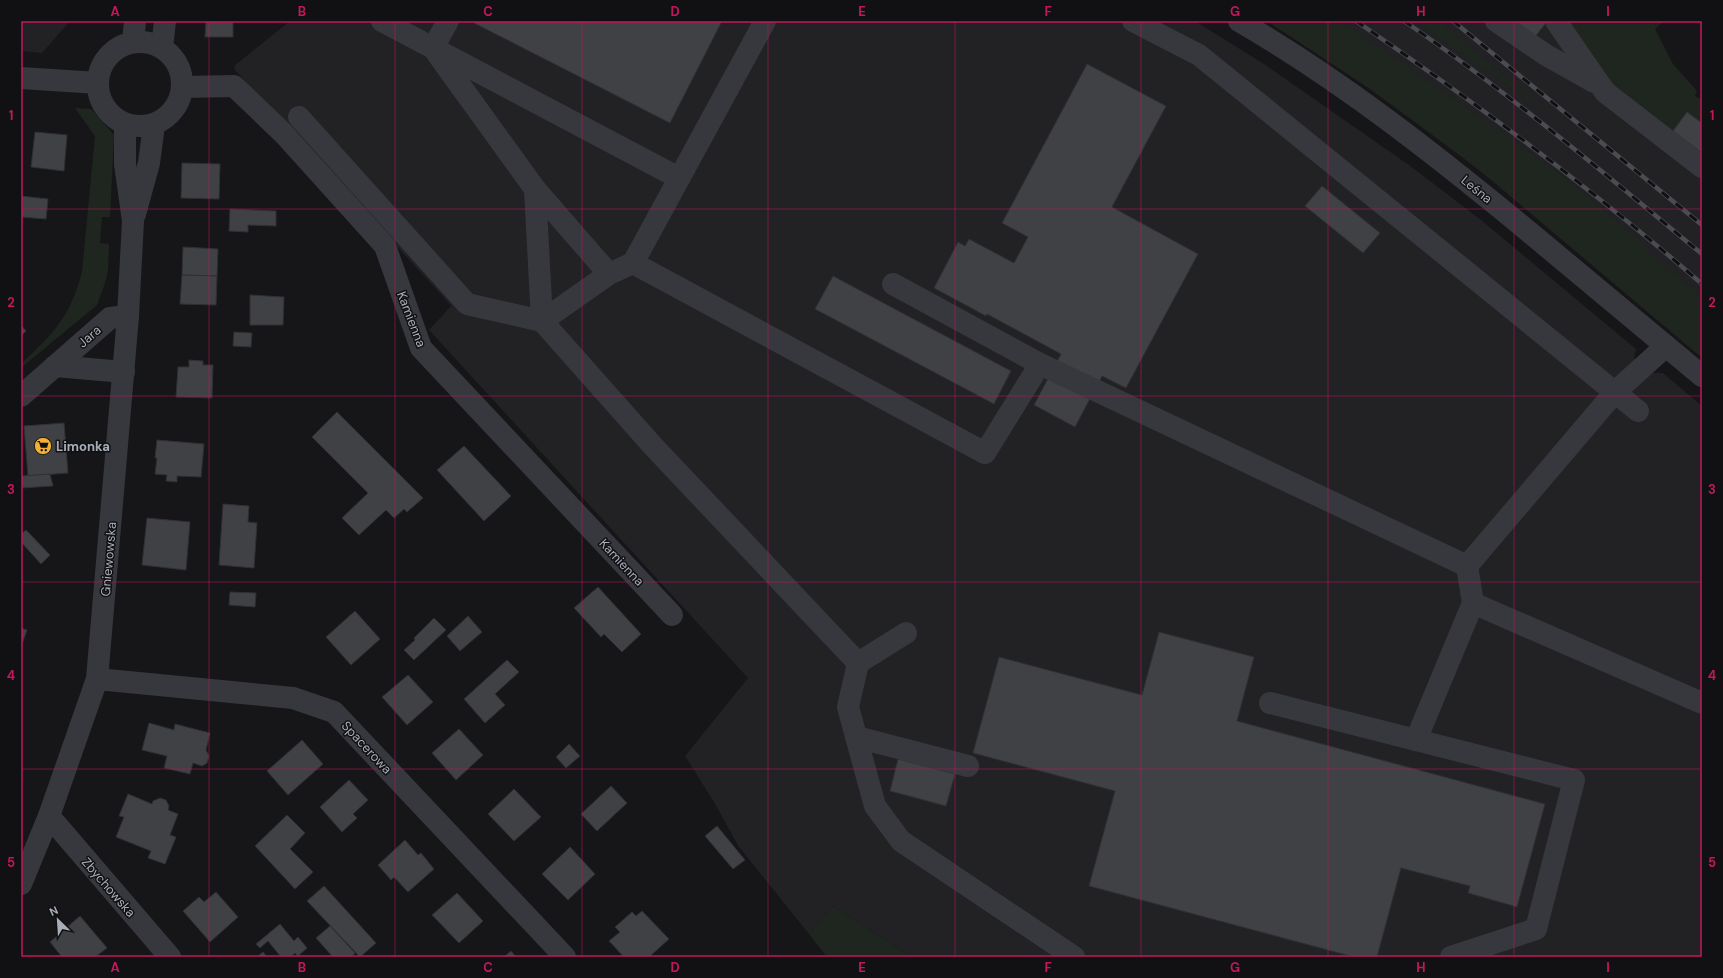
<svg xmlns="http://www.w3.org/2000/svg" width="1723" height="978" font-family="'DM Sans',sans-serif">
<rect width="100%" height="100%" fill="#161618"/>
<g fill="#222225">
<polygon points="21,21 70,21 42,53 21,51"/>
<polygon points="290,21 1195,21 1264,64 1409,165 1481,220 1636,349 1634,358 1652,373 1663,373 1702,406 1702,957 911,957 833,906 809,934 739,847 714,802 685,756 748,678 429,330 451,306 448,302 235,70 234,66"/>
<polygon points="1272,21 1570,21 1702,106 1702,357 1550,225 1398,108"/>
</g>
<g fill="#1e261f">
<polygon points="1267,21 1340,21 1474,113 1565,178 1643,243 1651,255 1702,297 1702,358 1477,168 1370,89"/>
<polygon points="1415,21 1439,21 1549,114"/>
<polygon points="1564,21 1664,21 1655,29 1673,64 1697,91 1695,96 1702,100 1702,123 1687,112 1673,131 1616,90"/>
<path d="M75 108 91 109 114 135 110 217H102L100 243 109 244 108 270 105 283 97 305 22 367 21 364C54 333 70 317 82 272L95 136Z"/>
<polygon points="833,906 911,957 827,957 809,934"/>
</g>
<g fill="#404145" stroke="#303034">
<polygon points="206,21 233,21 233,37 205,37"/>
<polygon points="476,21 722,21 670,123 474,23"/>
<polygon points="1510,21 1544,21 1546,23 1533,39"/>
<polygon points="1087,64 1166,106 1112,207 1198,254 1126,388 1102,376 1075,427 1034,405 1061,354 987,314 986,316 934,288 958,242 965,246 969,239 1014,263 1028,237 1002,223"/>
<polygon points="1687,112 1702,123 1702,153 1673,131"/>
<polygon points="35,132 67,135 64,171 31,167"/>
<polygon points="182,163 220,164 219,199 181,198"/>
<polygon points="1322,186 1380,233 1363,253 1305,206"/>
<polygon points="21,196 48,199 46,219 21,217"/>
<polygon points="230,209 276,211 276,226 248,225 248,232 229,231"/>
<polygon points="183,247 218,249 217,276 182,275"/>
<polygon points="182,275 217,276 216,305 180,304"/>
<polygon points="833,276 1011,371 994,404 815,309"/>
<polygon points="250,295 284,297 283,325 250,325"/>
<polygon points="21,325 26,331 21,336"/>
<polygon points="234,332 252,333 251,347 233,346"/>
<polygon points="189,360 203,361 203,365 213,365 212,398 176,397 178,367 189,367"/>
<polygon points="337,412 423,498 407,512 404,509 394,518 386,510 359,535 342,518 368,493 312,437"/>
<polygon points="64,423 68,473 28,476 24,426"/>
<polygon points="157,440 204,444 201,477 177,476 177,482 166,481 167,475 155,474 157,458 155,458"/>
<polygon points="464,446 511,496 484,521 437,470"/>
<polygon points="50,474 53,486 21,488 21,476"/>
<polygon points="223,504 249,506 248,522 257,523 254,568 219,565"/>
<polygon points="147,518 190,522 186,570 142,565"/>
<polygon points="26,530 50,555 41,564 21,542 21,534"/>
<polygon points="598,587 641,634 622,652 604,634 601,637 574,608"/>
<polygon points="230,592 256,593 255,607 229,605"/>
<polygon points="355,611 380,639 351,665 326,637"/>
<polygon points="468,616 482,632 460,651 447,636"/>
<polygon points="434,618 446,630 414,660 404,650 415,640 414,638"/>
<polygon points="21,628 27,630 21,647"/>
<polygon points="1159,632 1254,657 1237,721 1545,804 1517,907 1468,893 1470,886 1401,868 1377,957 1354,957 1089,886 1115,791 973,753 999,657 1142,695"/>
<polygon points="507,660 519,672 495,694 505,705 485,723 464,699"/>
<polygon points="408,675 433,702 407,725 382,697"/>
<polygon points="149,723 174,730 175,724 210,733 206,750 209,756 207,763 202,766 193,763 190,774 164,768 167,756 142,750"/>
<polygon points="459,729 483,755 456,780 432,753"/>
<polygon points="302,740 323,764 288,795 267,771"/>
<polygon points="569,744 580,756 566,768 556,757"/>
<polygon points="898,759 955,774 946,806 890,791"/>
<polygon points="349,780 368,800 353,814 357,818 342,832 320,807"/>
<polygon points="611,786 627,803 597,831 581,814"/>
<polygon points="514,789 541,817 514,841 488,814"/>
<polygon points="128,794 152,804 153,801 160,798 166,800 169,806 168,810 178,814 170,835 176,837 165,864 148,858 151,851 116,837 124,817 119,816"/>
<polygon points="287,815 305,833 290,849 313,872 295,889 255,846"/>
<polygon points="717,826 745,860 733,869 705,836"/>
<polygon points="405,840 418,855 421,853 434,869 408,892 394,877 391,880 378,865"/>
<polygon points="570,847 595,874 568,900 542,874"/>
<polygon points="324,886 376,943 360,957 307,901"/>
<polygon points="216,892 238,917 210,942 183,911 199,897 204,902"/>
<polygon points="457,893 483,921 459,943 432,915"/>
<polygon points="642,911 669,939 649,957 624,957 609,941 620,932 615,927 632,912 636,916"/>
<polygon points="80,916 107,948 95,957 62,957 50,942"/>
<polygon points="280,924 294,941 298,937 307,948 298,956 295,953 290,957 281,957 268,941 260,948 256,944"/>
<polygon points="330,926 355,953 351,957 333,957 316,938"/>
<polygon points="511,951 516,957 504,957"/>
<polygon points="263,952 267,957 257,957"/>
</g>
<g fill="none" stroke-linecap="round" stroke-linejoin="round">
<g stroke="#37383d" stroke-width="22">
<polyline points="382,21 679,178"/>
<polyline points="1133,21 1199,55 1638,411"/>
<path d="M1239 21C1342 81 1436 155 1528 231 1586 279 1644 327 1702 376"/>
<polyline points="1496,21 1546,55 1594,82"/>
<polyline points="1556,21 1605,92 1702,167"/>
<circle cx="140" cy="84" r="42"/>
<polyline points="133,42 135,21"/>
<polyline points="162,48 165,21"/>
<polyline points="433,48 448,21"/>
<polyline points="436,52 535,189 609,274"/>
<polyline points="21,78 98,83"/>
<polyline points="183,87 234,86 284,134 385,246 421,348 672,615"/>
<polyline points="299,117 467,304 542,321 652,445 858,663 906,633"/>
<polyline points="535,189 542,321"/>
<polyline points="135,214 149,163 154,125"/>
<polyline points="633,263 985,453 1040,364"/>
<polyline points="893,284 1040,364 1467,566 1615,392 1666,346"/>
<polyline points="542,321 609,274 633,263 765,21"/>
<polyline points="55,366 124,372"/>
<polyline points="21,396 110,318 128,316"/>
<polyline points="1473,603 1702,703"/>
<polyline points="858,663 848,707 875,806 901,841 1074,957"/>
<polyline points="97,679 293,698 334,712 565,957"/>
<polyline points="1270,703 1574,780 1536,929 1451,957"/>
<polyline points="856,737 968,766"/>
<polyline points="1416,740 1473,603 1467,566"/>
<polyline points="49,816 170,957"/>
<polyline points="21,884 49,816 97,679 128,316 133,221 125,164 125,124"/>
</g>
<defs>
<g id="rail">
<path d="M1356 21C1476 103 1593 189 1702 284"/>
<path d="M1404 21C1508 92 1605 174 1702 254"/>
<polyline points="1453,21 1702,225"/>
</g>
</defs>
<use href="#rail" stroke="#4a4c52" stroke-width="4.5"/>
<use href="#rail" stroke="#111113" stroke-width="3" stroke-dasharray="9" stroke-linecap="butt"/>
</g>
<path fill="none" stroke="#c2185b" stroke-width="1" stroke-opacity="0.55" d="M209 21V957M395 21V957M582 21V957M768 21V957M955 21V957M1141 21V957M1328 21V957M1514 21V957M21 209H1702M21 396H1702M21 582H1702M21 769H1702"/>
<defs>
<symbol id="supermarket-disc" viewBox="-11 -11 22 22"><circle r="9.5" fill="#f2b134" stroke="#111113"/><path d="M-6-5.5h2.5l.6 2H6L4.5 2H-2.5L-4.4-4H-6ZM-1.5 3.2a1.3 1.3 0 1 0 .1 0ZM3 3.2a1.3 1.3 0 1 0 .1 0Z" fill="#111"/></symbol>
</defs>
<g fill-rule="evenodd">
<use href="#supermarket-disc" x="33" y="436" width="20" height="20"/>
</g>
<g text-anchor="middle" stroke-width="3" stroke-linejoin="round" paint-order="stroke">
<g font-size="13" fill="#a8adb8" stroke="#111113">
<text transform="translate(1477 189) rotate(39)" y="5">Leśna</text>
<text transform="translate(412 319) rotate(69)" y="5">Kamienna</text>
<text transform="translate(89 336) rotate(-41)" y="5">Jara</text>
<text transform="translate(108 559) rotate(-85)" y="5">Gniewowska</text>
<text transform="translate(622 562) rotate(47)" y="5">Kamienna</text>
<text transform="translate(367 747) rotate(47)" y="5">Spacerowa</text>
<text transform="translate(109 887) rotate(49)" y="5">Zbychowska</text>
</g>
<g font-size="13" font-weight="bold" fill="#a8adb8" stroke="#111113" text-anchor="start">
<text x="56" y="451">Limonka</text>
</g>
</g>
<rect width="1723" height="978" fill="none" stroke="#111113" stroke-width="44"/>
<g transform="translate(58 920) rotate(335)" stroke="#111113" stroke-width="3" paint-order="stroke">
<path d="M0-3L7 15L0 10L-7 15Z" fill="#a8adb8"/>
<text y="-6" font-size="11" font-weight="bold" text-anchor="middle" fill="#a8adb8">N</text>
</g>
<rect x="22" y="22" width="1679" height="934" fill="none" stroke="#c2185b" stroke-width="1.5"/>
<g font-size="13" text-anchor="middle" font-weight="bold" fill="#c2185b">
<text x="115" y="16">A</text>
<text x="302" y="16">B</text>
<text x="488" y="16">C</text>
<text x="675" y="16">D</text>
<text x="862" y="16">E</text>
<text x="1048" y="16">F</text>
<text x="1235" y="16">G</text>
<text x="1421" y="16">H</text>
<text x="1608" y="16">I</text>
<text x="11" y="120">1</text>
<text x="1712" y="120">1</text>
<text x="11" y="307">2</text>
<text x="1712" y="307">2</text>
<text x="11" y="494">3</text>
<text x="1712" y="494">3</text>
<text x="11" y="680">4</text>
<text x="1712" y="680">4</text>
<text x="11" y="867">5</text>
<text x="1712" y="867">5</text>
<text x="115" y="972">A</text>
<text x="302" y="972">B</text>
<text x="488" y="972">C</text>
<text x="675" y="972">D</text>
<text x="862" y="972">E</text>
<text x="1048" y="972">F</text>
<text x="1235" y="972">G</text>
<text x="1421" y="972">H</text>
<text x="1608" y="972">I</text>
</g>
</svg>
